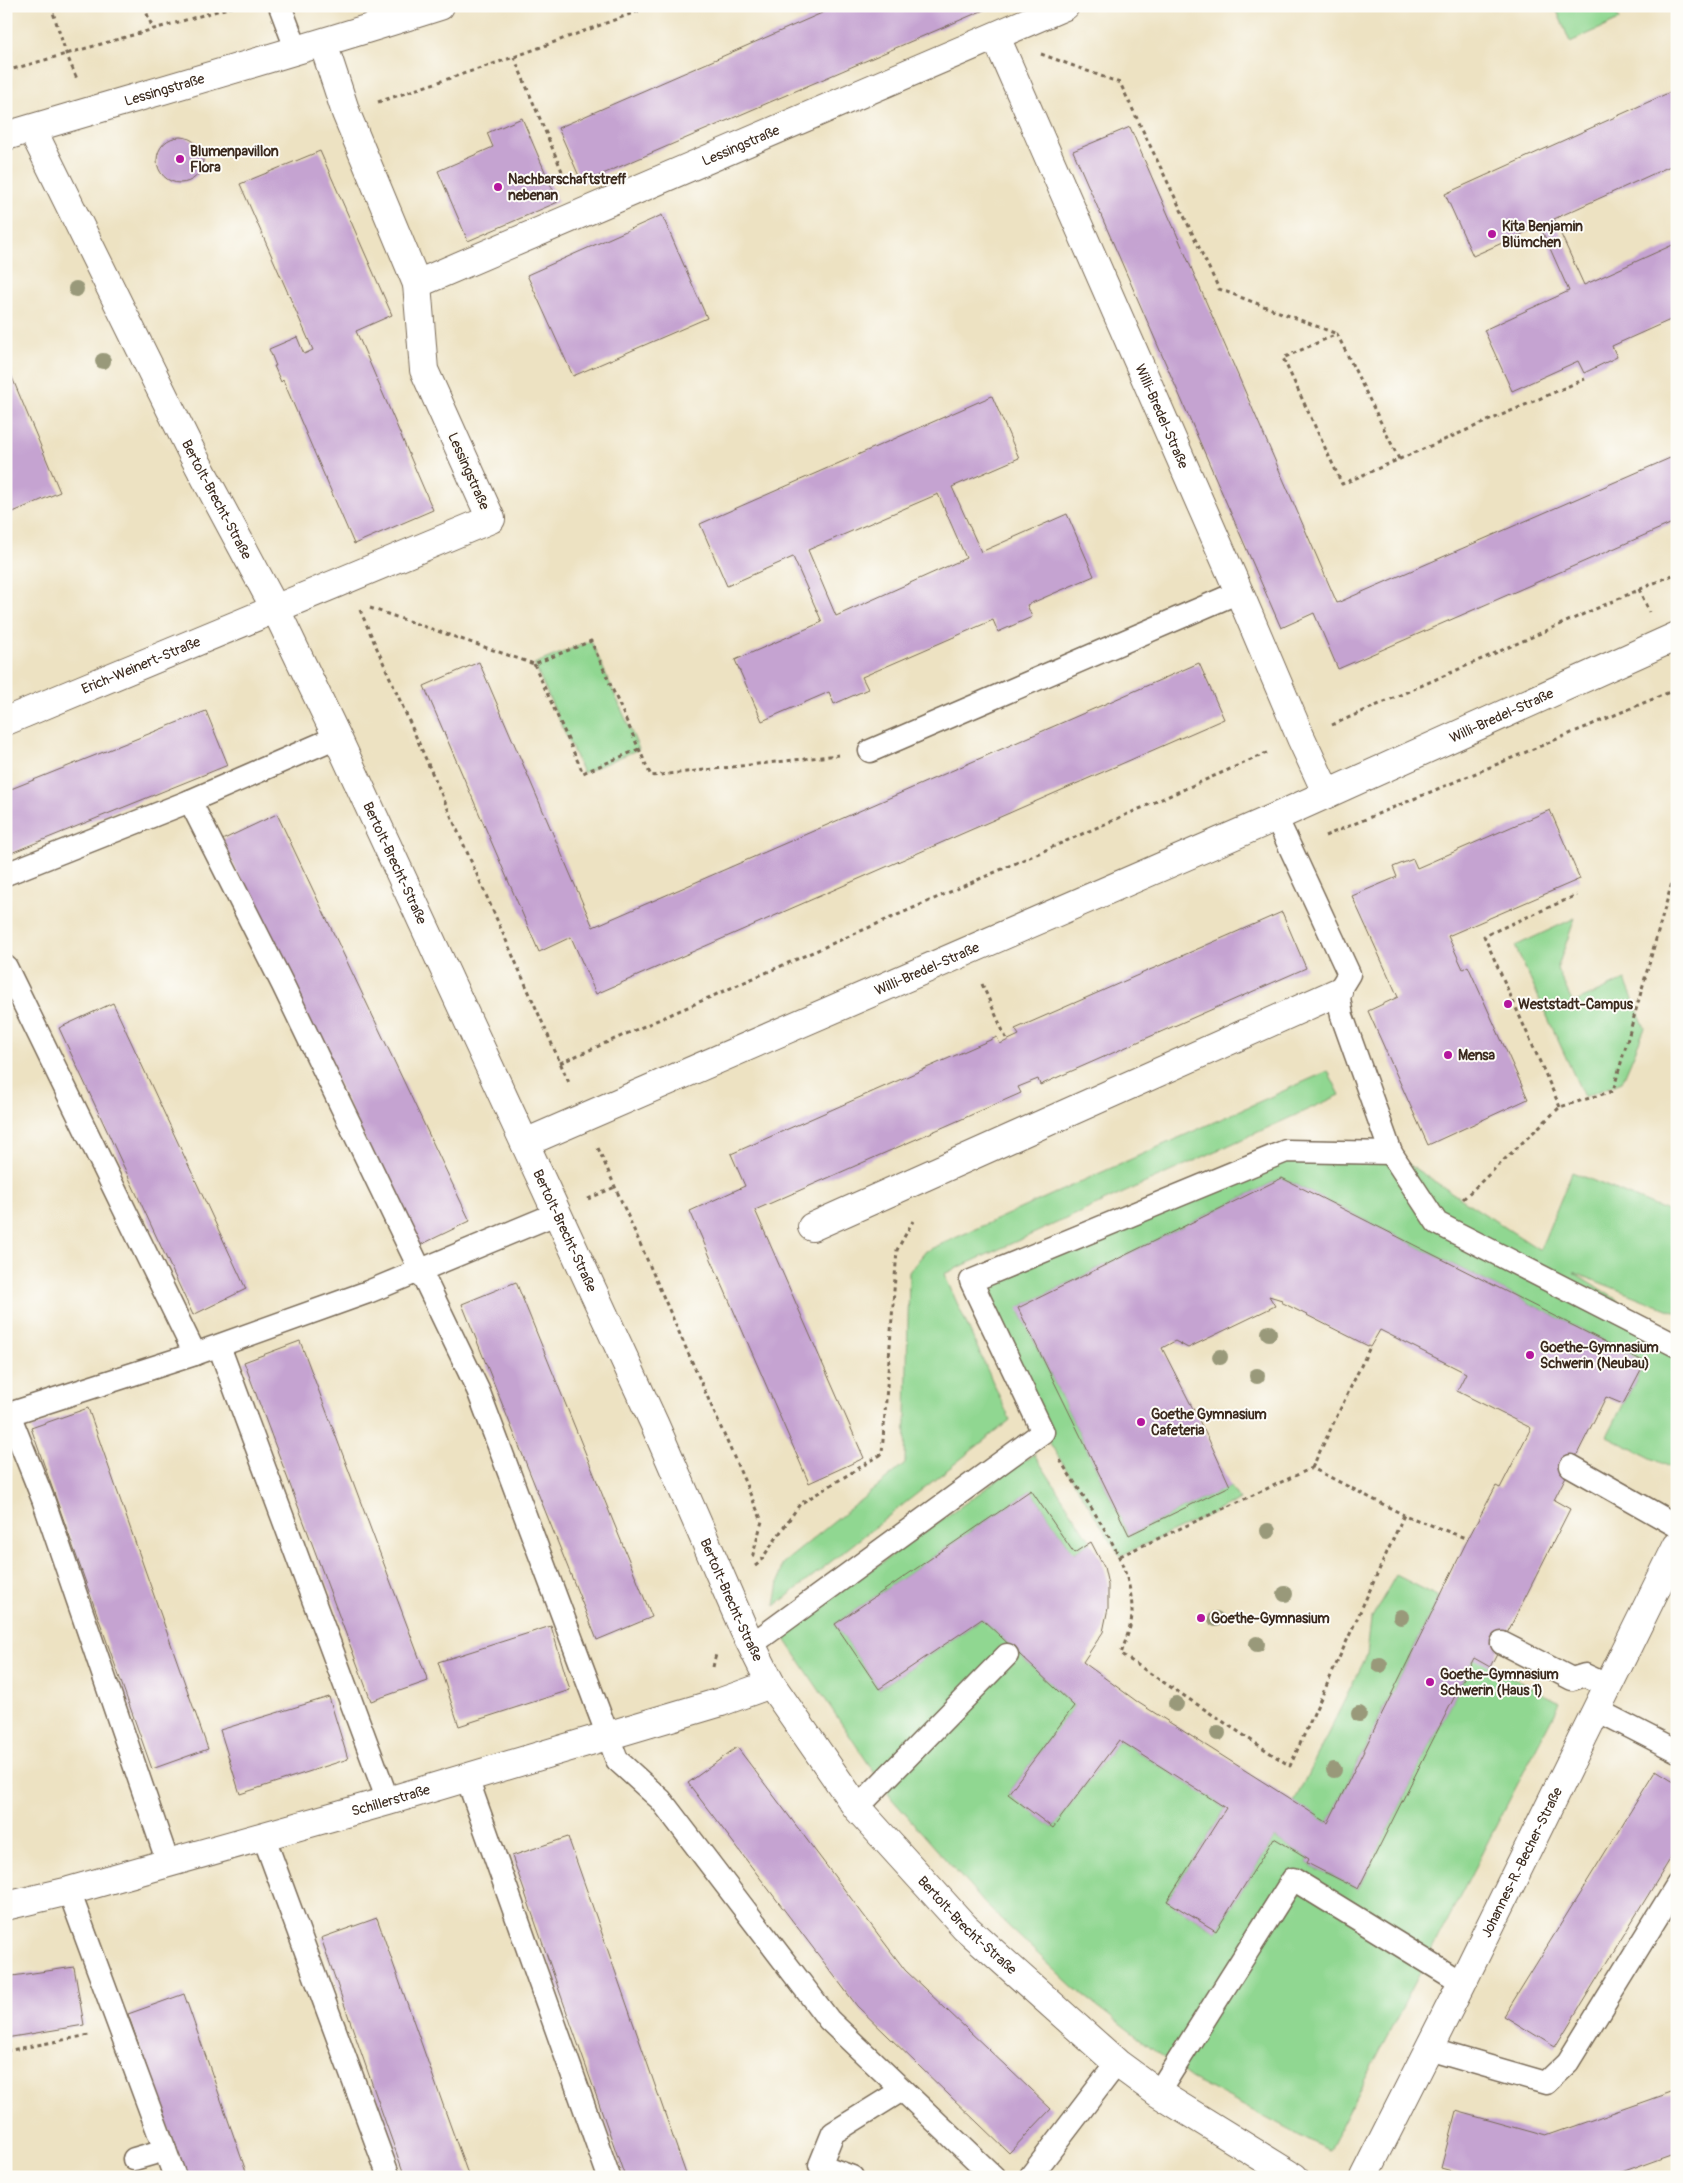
<svg xmlns="http://www.w3.org/2000/svg" width="1683" height="2183" font-family="Pangolin,sans-serif">
<rect width="100%" height="100%" fill="#fdfcf7"/>
<filter id="ink" filterUnits="userSpaceOnUse"><feTurbulence type="fractalNoise" baseFrequency=".02" numOctaves="2"/><feDisplacementMap in="SourceGraphic" scale="10" xChannelSelector="R" yChannelSelector="G"/><feConvolveMatrix kernelMatrix="1 2 1 2 8 2 1 2 1" color-interpolation-filters="sRGB"/></filter>
<filter id="wash" filterUnits="userSpaceOnUse"><feTurbulence type="fractalNoise" baseFrequency=".0096" numOctaves="4" result="noise"/><feDisplacementMap in="SourceGraphic" scale="20" xChannelSelector="R" yChannelSelector="G"/><feGaussianBlur stdDeviation="1.12" result="paint"/><feColorMatrix in="noise" values="0 0 0 0 0 0 0 0 0 0 0 0 0 0 0 0 0 1.4 0 .05"/><feComposite in="paint" operator="in"/></filter>
<g filter="url(#wash)">
<rect width="100%" height="100%" fill="#ede2c2"/>
<g fill="#90d791" stroke="#668058">
<polygon points="1555,6 1613,6 1619,20 1570,42"/>
<polygon points="591,641 639,749 583,773 534,664"/>
<polygon points="1575,918 1557,969 1573,1003 1625,980 1645,1028 1622,1082 1584,1097 1515,946"/>
<polygon points="1328,1071 1340,1095 944,1274 1010,1420 775,1606 782,1564 905,1464 909,1272 926,1251"/>
<polygon points="1286,1151 1391,1153 1540,1250 1572,1172 1677,1215 1677,1313 1573,1272 1677,1338 1675,1470 1607,1436 1645,1362 1282,1178 1018,1308 1129,1535 1230,1486 1240,1500 1120,1556 1043,1432 971,1281"/>
<polygon points="1034,1454 1091,1542 1074,1553 1031,1490 835,1624 879,1689 982,1619 1074,1706 1008,1794 1053,1828 1119,1740 1226,1808 1167,1901 1216,1931 1274,1838 1309,1859 1307,1863 1358,1889 1474,1658 1560,1702 1328,2151 1191,2078 1074,1988 986,1905 892,1799 783,1636 807,1616"/>
<polygon points="1396,1575 1439,1597 1328,1823 1294,1802 1367,1655 1371,1619"/>
</g>
<g id="blocks">
<g fill="#c5a3d1" fill-rule="evenodd">
<polygon points="838,6 993,6 582,183 558,128"/>
<polygon points="1677,89 1677,163 1554,219 1584,285 1677,243 1677,317 1612,346 1617,357 1584,373 1578,361 1512,391 1484,330 1569,291 1540,226 1473,256 1445,194"/>
<polygon points="522,118 558,202 468,241 438,171 493,147 487,133"/>
<polygon points="1130,127 1337,603 1677,455 1677,521 1338,669 1314,613 1281,628 1073,151"/>
<circle cx="180" cy="160" r="23"/>
<polygon points="320,151 392,315 356,331 433,510 354,544 283,380 281,382 274,366 276,366 269,349 297,337 304,354 313,350 240,184"/>
<polygon points="662,215 707,318 573,376 527,275"/>
<polygon points="6,363 60,492 6,515"/>
<path d="M992 396 1019 458 952 487 981 552 1067 514 1094 576 1027 605 1032 617 998 632 993 620 862 677 868 689 834 704 829 692 762 721 735 660 822 622 793 557 727 586 700 524ZM938 494 966 558 836 616 808 550Z"/>
<polygon points="479,662 593,927 1199,663 1224,719 596,994 571,937 539,952 424,686"/>
<polygon points="206,711 228,765 6,855 6,791"/>
<polygon points="1550,810 1580,879 1448,936 1463,969 1468,966 1528,1099 1428,1145 1368,1011 1398,997 1352,896 1397,877 1393,867 1413,859 1417,868"/>
<polygon points="277,814 470,1221 416,1247 222,840"/>
<polygon points="1282,912 1306,968 1040,1085 1038,1079 1018,1087 1021,1093 755,1210 864,1458 809,1483 690,1211 745,1186 731,1154 997,1037 1000,1044 1019,1035 1015,1029"/>
<polygon points="113,1003 246,1289 193,1315 59,1028"/>
<polygon points="1282,1178 1645,1362 1623,1404 1606,1397 1554,1500 1570,1509 1490,1667 1474,1658 1358,1889 1307,1863 1309,1859 1274,1838 1216,1931 1167,1901 1226,1808 1119,1740 1053,1828 1008,1794 1074,1706 982,1619 879,1689 835,1624 1031,1490 1074,1553 1091,1542 1104,1567 1108,1585 1108,1608 1103,1632 1083,1662 1139,1703 1328,1823 1468,1539 1496,1486 1500,1488 1531,1428 1457,1391 1466,1373 1380,1330 1370,1347 1281,1302 1282,1300 1269,1296 1275,1306 1188,1348 1175,1341 1162,1348 1209,1440 1230,1486 1129,1535 1018,1308"/>
<polygon points="516,1282 652,1617 597,1640 462,1304"/>
<polygon points="300,1341 428,1681 371,1701 244,1362"/>
<polygon points="88,1408 208,1749 152,1769 31,1428"/>
<polygon points="551,1626 570,1690 459,1726 438,1662"/>
<polygon points="329,1697 348,1759 240,1794 220,1730"/>
<polygon points="737,1747 905,1970 1051,2109 1009,2153 857,2006 688,1783"/>
<polygon points="1656,1770 1677,1783 1677,1848 1555,2047 1504,2016"/>
<polygon points="568,1837 598,1922 687,2177 625,2177 572,2027 512,1856"/>
<polygon points="377,1918 447,2116 469,2177 405,2177 390,2135 321,1938"/>
<polygon points="74,1967 84,2025 6,2038 6,1977"/>
<polygon points="184,1994 248,2177 185,2177 128,2014"/>
<polygon points="1677,2090 1677,2152 1608,2177 1473,2177 1441,2168 1456,2111 1546,2136"/>
</g>
</g>
</g>
<g filter="url(#ink)">
<use href="#blocks" fill-opacity="0" stroke="#796a57" stroke-width="1"/>
<g fill="none" stroke-linecap="round" stroke-linejoin="round">
<defs>
<g id="lane">
<polyline points="280,6 297,51"/>
<polyline points="870,751 1239,592"/>
<polyline points="190,801 283,985 478,1390 617,1760 661,1800 829,2020 994,2177"/>
<polyline points="1276,817 1349,974 1338,992 1342,1016 1391,1153 1437,1223 1677,1346"/>
<polyline points="6,874 190,801 337,737"/>
<polyline points="6,967 195,1354"/>
<polyline points="219,1346 388,1801"/>
<polyline points="9,1414 43,1499 168,1863"/>
<polyline points="6,1415 195,1354 368,1292 558,1213"/>
<polyline points="1571,1466 1677,1526"/>
<polyline points="1502,1643 1572,1679 1585,1675 1609,1686"/>
<polyline points="751,1645 1043,1432 971,1281 1286,1151 1391,1153"/>
<polyline points="1597,1710 1677,1751"/>
<polyline points="467,1778 609,2177"/>
<polyline points="857,1808 1007,1655"/>
<polyline points="263,1835 389,2177"/>
<polyline points="69,1891 175,2177"/>
<polyline points="1428,2049 1546,2083 1568,2062 1677,1885"/>
<polyline points="1158,2093 1293,1879 1462,1983"/>
<polyline points="134,2159 165,2150"/>
<polyline points="852,2177 820,2165 833,2133 902,2090"/>
<polyline points="1030,2177 1117,2063"/>
</g>
<g id="street">
<path id="s1" d="M996 37 1239 592 1301 738 1327 794"/>
<path id="s2" d="M323 43 346 113 417 284 1065 6"/>
<path id="s3" d="M32 129 193 455 276 610 337 737 654 1423 744 1630 771 1684 857 1808 965 1927 1117 2063 1158 2093 1294 2177"/>
<path id="s4" d="M6 136C151 93 296 52 440 6"/>
<path id="s5" d="M6 721 491 519 424 370 417 284"/>
<path id="s6" d="M525 1143 1276 817 1677 636"/>
<polyline points="812,1227 1338,992"/>
<path id="s7" d="M6 1906 69 1891 388 1801 721 1702 771 1684"/>
<path id="s8" d="M1364 2177 1462 1983 1677 1546"/>
</g>
</defs>
<use href="#lane" stroke="#796a57" stroke-width="25"/>
<use href="#street" stroke="#796a57" stroke-width="30"/>
<g stroke="#796a57" stroke-width="3" stroke-dasharray="4 4" stroke-linecap="butt">
<polyline points="51,6 66,53 77,79"/>
<polyline points="144,6 153,29"/>
<polyline points="1041,54 1120,83 1219,289 1337,334"/>
<polyline points="514,57 567,183"/>
<polyline points="6,71 235,6"/>
<polyline points="378,102 514,57 652,6"/>
<polyline points="1399,459 1337,334 1283,358 1342,484 1585,379"/>
<polyline points="1639,589 1649,612"/>
<polyline points="370,608 534,664 591,641 651,776 839,755"/>
<polyline points="360,610 570,1085"/>
<polyline points="534,664 583,773 639,749"/>
<polyline points="1332,725 1677,573"/>
<polyline points="1325,836 1677,689"/>
<polyline points="982,984 1006,1038"/>
<polyline points="560,1063 1269,752"/>
<polyline points="1560,1107 1484,936 1577,895"/>
<polyline points="598,1148 762,1521 752,1558"/>
<polyline points="588,1199 615,1187"/>
<polyline points="1463,1199 1560,1107 1613,1091 1677,865"/>
<path d="M1060 1460C1088 1506 1133 1558 1132 1613 1132 1626 1125 1641 1121 1654L1290 1766 1404 1515 1468 1539"/>
<polyline points="1312,1468 1370,1347"/>
<polyline points="1120,1556 1312,1468 1404,1515"/>
<polyline points="755,1566 759,1563 800,1504 882,1454 897,1250 913,1221"/>
<polyline points="713,1667 716,1654"/>
<polyline points="6,2051 89,2035"/>
</g>
<use href="#lane" stroke="#fff" stroke-width="22"/>
<use href="#street" stroke="#fff" stroke-width="28"/>
</g>
<g fill="#99997a">
<circle cx="76" cy="289" r="8"/>
<circle cx="103" cy="361" r="8"/>
<circle cx="1269" cy="1333" r="8"/>
<circle cx="1220" cy="1357" r="8"/>
<circle cx="1257" cy="1376" r="8"/>
<circle cx="1268" cy="1531" r="8"/>
<circle cx="1285" cy="1594" r="8"/>
<circle cx="1401" cy="1617" r="8"/>
<circle cx="1216" cy="1619" r="8"/>
<circle cx="1257" cy="1644" r="8"/>
<circle cx="1380" cy="1665" r="8"/>
<circle cx="1176" cy="1704" r="8"/>
<circle cx="1359" cy="1714" r="8"/>
<circle cx="1218" cy="1733" r="8"/>
<circle cx="1334" cy="1770" r="8"/>
</g>
</g>
<g fill="#b5179e" stroke="#fdfcf7" stroke-width="2">
<circle cx="180" cy="159" r="5"/>
<circle cx="498" cy="187" r="5"/>
<circle cx="1492" cy="234" r="5"/>
<circle cx="1508" cy="1004" r="5"/>
<circle cx="1448" cy="1055" r="5"/>
<circle cx="1530" cy="1355" r="5"/>
<circle cx="1141" cy="1422" r="5"/>
<circle cx="1201" cy="1618" r="5"/>
<circle cx="1430" cy="1682" r="5"/>
</g>
<g text-anchor="middle" stroke-width="4" stroke-linejoin="round" paint-order="stroke">
<g font-size="14" fill="#3b2a1e" stroke="#fdfcf7">
<text dy="5" stroke="none"><textPath href="#s4" startOffset="165">Lessingstraße</textPath></text>
<text dy="5" stroke="none"><textPath href="#s2" startOffset="611">Lessingstraße</textPath></text>
<text dy="5" stroke="none"><textPath href="#s1" startOffset="414">Willi-Bredel-Straße</textPath></text>
<text transform="translate(469 471) rotate(66)" y="5">Lessingstraße</text>
<text dy="5" stroke="none"><textPath href="#s3" startOffset="414">Bertolt-Brecht-Straße</textPath></text>
<text dy="5" stroke="none"><textPath href="#s5" startOffset="146">Erich-Weinert-Straße</textPath></text>
<text dy="5" stroke="none"><textPath href="#s6" startOffset="1066">Willi-Bredel-Straße</textPath></text>
<text dy="5" stroke="none"><textPath href="#s3" startOffset="819">Bertolt-Brecht-Straße</textPath></text>
<text dy="5" stroke="none"><textPath href="#s6" startOffset="438">Willi-Bredel-Straße</textPath></text>
<text dy="5" stroke="none"><textPath href="#s3" startOffset="1224">Bertolt-Brecht-Straße</textPath></text>
<text dy="5" stroke="none"><textPath href="#s3" startOffset="1629">Bertolt-Brecht-Straße</textPath></text>
<text dy="5" stroke="none"><textPath href="#s7" startOffset="399">Schillerstraße</textPath></text>
<text dy="5" stroke="none"><textPath href="#s8" startOffset="352">Johannes-R.-Becher-Straße</textPath></text>
<text dy="5" stroke="none"><textPath href="#s3" startOffset="2034">Bertolt-Brecht-Straße</textPath></text>
</g>
<g font-size="14" font-weight="bold" fill="#3b2a1e" stroke="#fdfcf7" text-anchor="start">
<text x="190" y="156">Blumenpavillon<tspan x="190" dy="16">Flora</tspan></text>
<text x="508" y="184">Nachbarschaftstreff<tspan x="508" dy="16">nebenan</tspan></text>
<text x="1502" y="231">Kita Benjamin<tspan x="1502" dy="16">Blümchen</tspan></text>
<text x="1518" y="1009">Weststadt-Campus</text>
<text x="1458" y="1060">Mensa</text>
<text x="1540" y="1352">Goethe-Gymnasium<tspan x="1540" dy="16">Schwerin (Neubau)</tspan></text>
<text x="1151" y="1419">Goethe Gymnasium<tspan x="1151" dy="16">Cafeteria</tspan></text>
<text x="1211" y="1623">Goethe-Gymnasium</text>
<text x="1440" y="1679">Goethe-Gymnasium<tspan x="1440" dy="16">Schwerin (Haus 1)</tspan></text>
</g>
</g>
<rect width="1683" height="2183" fill="none" stroke="#fdfcf7" stroke-width="25"/>
</svg>
